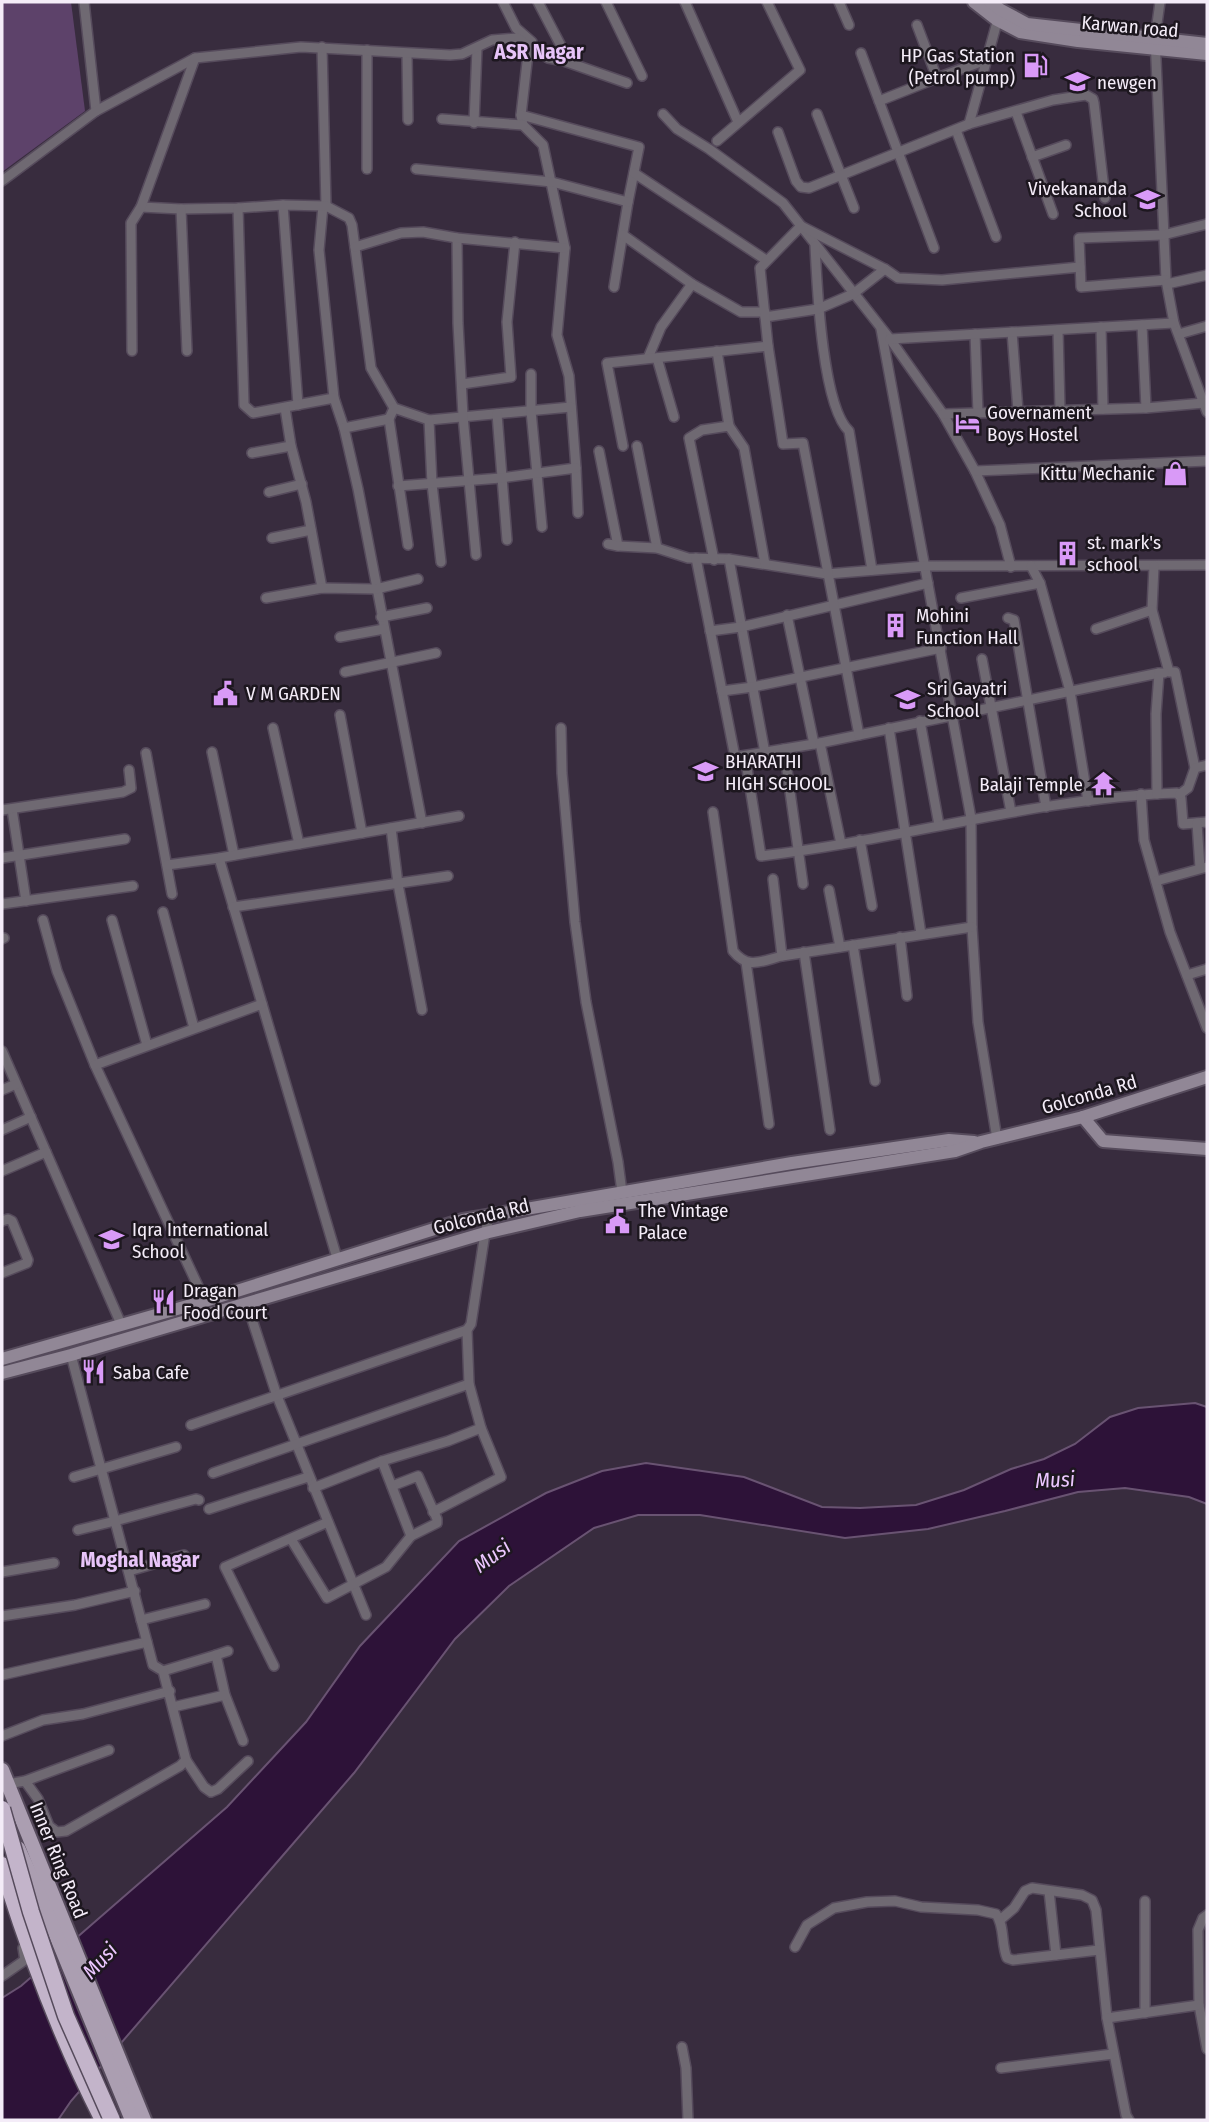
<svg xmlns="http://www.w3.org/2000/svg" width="1209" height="2122" font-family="'Fira Sans Condensed',sans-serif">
<rect width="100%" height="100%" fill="#382c3e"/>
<polygon fill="#5d426a" points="2,2 71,2 85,111 2,172"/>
<polygon fill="#2d1238" stroke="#695372" stroke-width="2" points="1195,1403 1207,1407 1207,1504 1189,1497 1125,1488 1078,1492 1005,1511 928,1529 845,1538 700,1515 638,1515 594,1528 509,1586 455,1639 354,1773 71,2101 58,2120 2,2120 2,1998 21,1986 227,1807 306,1722 360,1646 459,1541 546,1493 602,1471 646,1463 744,1477 822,1507 860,1508 916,1505 964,1490 1011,1469 1044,1459 1075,1444 1110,1417 1138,1408"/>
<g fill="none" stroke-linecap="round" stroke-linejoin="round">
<defs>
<g id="street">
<polyline points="84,2 96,111"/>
<polyline points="503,2 516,28 532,42"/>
<polyline points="538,2 560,44"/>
<polyline points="606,2 642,76"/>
<polyline points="685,2 738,122"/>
<polyline points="839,2 849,25"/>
<polyline points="1160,2 1155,38 1166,280 1174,323 1207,412"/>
<polyline points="529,45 521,115 523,125 543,145 565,248 557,335 569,376 576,468 578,513"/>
<polyline points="322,47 326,206"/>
<polyline points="367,50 367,169"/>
<polyline points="861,53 934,248"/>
<polyline points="407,54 408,120"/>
<polyline points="937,78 986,60"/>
<polyline points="879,101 937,78 917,25"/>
<polyline points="1016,112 1053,214"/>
<polyline points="663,114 677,129 709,149 783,203 890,339 943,414 975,471 1000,525 1011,567"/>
<polyline points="817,114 854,208"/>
<polyline points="521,115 639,147 628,202 614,287"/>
<polyline points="442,119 523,125"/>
<polyline points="474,123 477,48"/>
<polyline points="969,124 999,15"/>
<polyline points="956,130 996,237"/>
<polyline points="778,132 796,181 801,187 809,188 969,124 1053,100 1086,95 1093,99 1094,103 1105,198"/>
<polyline points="717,141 800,70 767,2"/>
<polyline points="1032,157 1066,145"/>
<polyline points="416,169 552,182 628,202"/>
<polyline points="634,173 766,260"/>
<polyline points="2,181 96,111 195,58"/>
<polyline points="283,205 298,405"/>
<polyline points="323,206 319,250 334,398"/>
<polyline points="141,207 181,209 238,208 283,205 326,206 349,218 352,225 371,368 394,408 429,420 571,407"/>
<polyline points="238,208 244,405 253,413 334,398 344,428 358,489 422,823"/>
<polyline points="181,209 187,351"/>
<polyline points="623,235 692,284 741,312 765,312"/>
<polyline points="457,238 458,323 463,416 476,555"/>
<path d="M815 246C817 285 822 406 849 431L872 570"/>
<polyline points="355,247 401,233 423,232 457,238 565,248"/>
<polyline points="1166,280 1081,287 1079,238 1163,235 1207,224"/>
<polyline points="1167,284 1207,275"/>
<polyline points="765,317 818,309 853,294 885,269"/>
<polyline points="1142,325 1146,408"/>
<polyline points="1101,327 1103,409"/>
<polyline points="881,329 971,818 972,927 978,1022 997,1139"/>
<polyline points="1058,330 1060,410"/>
<polyline points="1012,332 1018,411"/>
<polyline points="975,334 978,413"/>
<polyline points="1179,334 1207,326"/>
<polyline points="890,339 1174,323"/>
<polyline points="132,351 131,223 141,207 195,58 301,47 450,55 462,54 492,40 517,38 548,58 564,61 627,83"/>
<polyline points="717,351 729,426"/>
<polyline points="648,358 661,327 692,284"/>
<polyline points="657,358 674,417"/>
<polyline points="531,374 531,411 542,527"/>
<polyline points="462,384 511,377 507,322 515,242"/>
<polyline points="285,408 291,446 306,502 322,588"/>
<polyline points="394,408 389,419 408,545"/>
<polyline points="497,414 507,540"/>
<polyline points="943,414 1146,408 1204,403"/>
<polyline points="429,420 432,484 441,562"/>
<polyline points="344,428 389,419"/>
<polyline points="623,446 607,363 768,346"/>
<polyline points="637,446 657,548"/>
<polyline points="599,451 618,546"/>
<polyline points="252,453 291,446"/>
<polyline points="975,471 1207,461"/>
<polyline points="398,486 501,478 576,468"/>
<polyline points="269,492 302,484"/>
<polyline points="272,538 311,530"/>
<polyline points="608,544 618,546 657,548 688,558 729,559 827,574 926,566 1207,565"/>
<polyline points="696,558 735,757 820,743 1159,673"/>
<polyline points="729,559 765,753"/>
<polyline points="714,560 689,438 702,430 729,426 744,448 765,564"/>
<polyline points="1031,566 1040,583 1070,691 1088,801"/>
<polyline points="1154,566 1152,610 1169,672 1175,672 1195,768"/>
<polyline points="266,598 322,588 376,589 418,579"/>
<polyline points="961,598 1040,583"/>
<polyline points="787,615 814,744"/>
<polyline points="381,617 427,608"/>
<polyline points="1008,618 1014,620 1046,807"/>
<polyline points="1096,629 1152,610"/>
<polyline points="710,631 741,627 928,583"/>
<polyline points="340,637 384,629"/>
<polyline points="982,659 1011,812"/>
<polyline points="345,672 436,653"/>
<polyline points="722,691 753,687 941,648"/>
<polyline points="340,715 362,833"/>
<polyline points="920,721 939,825"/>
<polyline points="273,728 299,844"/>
<polyline points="561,728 562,773 575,922 586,1002 618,1162 622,1192"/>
<polyline points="889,728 921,934"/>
<polyline points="859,735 803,443 783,444 768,346 760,268 801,226 885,269 898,278 942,280 1080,267"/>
<polyline points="820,743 841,844"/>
<polyline points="784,749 803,884"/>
<polyline points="212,752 234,855"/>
<polyline points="146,753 172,894"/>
<path d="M745 756 761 856C900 840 1036 798 1177 793L1181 798 1183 824 1207 822"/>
<polyline points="1141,794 1144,840 1170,932 1207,1028"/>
<polyline points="1157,794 1156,714 1159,673 1164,673"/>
<polyline points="1180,794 1188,788 1195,768 1207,765"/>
<polyline points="12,809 26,901"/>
<polyline points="2,810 123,792 131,788 129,770"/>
<path d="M713 812 733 951C748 970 762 961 782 956"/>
<polyline points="1197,823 1200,868"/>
<polyline points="391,828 398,884 422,1010"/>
<polyline points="860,840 872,906"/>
<polyline points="2,858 125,839"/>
<polyline points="219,858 337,1258"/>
<polyline points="167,865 219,858 459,816"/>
<polyline points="773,879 782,956 972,927"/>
<polyline points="1156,881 1207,867"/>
<polyline points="829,890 840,947"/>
<polyline points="2,904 133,886"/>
<polyline points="233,907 448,876"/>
<polyline points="163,912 194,1028"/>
<polyline points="43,920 57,971 95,1065 205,1301"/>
<polyline points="112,920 147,1045"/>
<polyline points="900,937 907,996"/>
<polyline points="2,939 4,938"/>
<polyline points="853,945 875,1081"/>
<polyline points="804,952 830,1130"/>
<polyline points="746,962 769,1124"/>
<polyline points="1187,975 1207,969"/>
<polyline points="2,1051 121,1324"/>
<polyline points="95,1065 262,1004"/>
<polyline points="2,1090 16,1084"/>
<polyline points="2,1130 31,1117"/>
<polyline points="2,1171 46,1152"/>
<polyline points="2,1221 8,1219 12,1221 28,1260 27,1263 2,1273"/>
<polyline points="247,1304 277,1396 366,1615"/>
<polyline points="191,1425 467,1330"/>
<polyline points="213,1473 469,1384"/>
<polyline points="74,1477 176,1447"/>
<polyline points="392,1486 418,1476 437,1519 437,1523 411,1536"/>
<polyline points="313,1488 382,1461 448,1441 481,1428"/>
<polyline points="209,1509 308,1477"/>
<polyline points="433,1512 501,1477 481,1428 469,1384 467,1330 471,1324 485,1233 490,1215"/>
<polyline points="78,1530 115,1521 196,1499 199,1500"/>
<polyline points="291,1539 327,1598 386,1567 411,1536 382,1461"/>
<polyline points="129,1571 184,1555"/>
<polyline points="2,1572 54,1563"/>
<polyline points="2,1616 75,1605 135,1591"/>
<polyline points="141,1620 205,1604"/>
<polyline points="216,1655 228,1651"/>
<polyline points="274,1666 225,1567 328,1522"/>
<polyline points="163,1671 216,1655 225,1695 243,1741"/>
<polyline points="2,1675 147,1642"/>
<polyline points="173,1707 225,1695"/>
<polyline points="2,1736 43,1720 83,1714 170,1691"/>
<polyline points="186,1760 204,1787 211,1792 218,1789 248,1761"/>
<polyline points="25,1781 38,1799 49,1826 57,1832 66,1831 180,1766 186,1760 163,1671 153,1665 147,1642 71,1355"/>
<polyline points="7,1784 25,1781 109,1750"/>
<polyline points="1049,1891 1056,1955"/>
<polyline points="1207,1915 1203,1918 1198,1930 1199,2005 1207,2049"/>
<polyline points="1000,1920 1014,1908 1025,1891 1032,1888 1082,1895 1092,1900 1096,1910 1107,2018 1126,2115 1129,2120"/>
<path d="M795 1947 807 1925 834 1908 867 1902 895 1901 921 1907 978 1910 996 1914C1005 1926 1001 1944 1007 1958L1013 1960 1099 1950"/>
<polyline points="2,1976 25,1960 23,1948"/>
<polyline points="1145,2013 1145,1901"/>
<polyline points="1107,2018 1199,2005"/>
<polyline points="682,2047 686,2068 688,2120"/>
<polyline points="1001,2068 1113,2054"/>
</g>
<g id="secondary">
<polyline points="974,2 997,20 1020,32 1078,41 1207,54"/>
<polyline points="990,2 1001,10 1027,24 1207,44"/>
<polyline points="1083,1117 1103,1141 1207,1149"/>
<polyline points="2,1359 205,1301 463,1220 792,1163 949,1140 974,1142"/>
<polyline points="2,1373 71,1355 485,1233 580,1211 955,1151 981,1142 1083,1117 1207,1077"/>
</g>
<g id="primary">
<polyline points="2,1770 144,2120"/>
<polyline points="18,1848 40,1896 132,2120"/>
</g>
<path id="highway" d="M2 1865C29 1952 61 2038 103 2120"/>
</defs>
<use href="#street" stroke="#564b5c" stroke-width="12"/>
<use href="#secondary" stroke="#564b5c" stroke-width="16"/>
<use href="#primary" stroke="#564b5c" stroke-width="18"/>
<use href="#highway" stroke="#564b5c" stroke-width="19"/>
<use href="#street" stroke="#6f6972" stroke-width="9"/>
<use href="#secondary" stroke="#918796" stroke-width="12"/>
<use href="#primary" stroke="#ab9eb1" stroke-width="14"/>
<use href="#highway" stroke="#c3b4ca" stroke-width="16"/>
<defs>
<polyline id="highway-bridge" points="2,1809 31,1912 66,2016 112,2120"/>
</defs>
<use href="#highway-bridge" stroke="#564b5c" stroke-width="19" stroke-linecap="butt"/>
<use href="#highway-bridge" stroke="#c3b4ca" stroke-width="16"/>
</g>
<defs>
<symbol id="fuel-bare" viewBox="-9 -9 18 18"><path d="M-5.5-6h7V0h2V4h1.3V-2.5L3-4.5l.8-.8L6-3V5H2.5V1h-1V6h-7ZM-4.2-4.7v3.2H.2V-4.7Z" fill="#d99af7" stroke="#1d171f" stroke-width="2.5" paint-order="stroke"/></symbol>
<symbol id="school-bare" viewBox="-9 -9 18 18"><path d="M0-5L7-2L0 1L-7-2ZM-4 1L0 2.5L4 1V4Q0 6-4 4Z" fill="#d99af7" stroke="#1d171f" stroke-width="2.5" paint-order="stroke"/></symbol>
<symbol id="hotel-bare" viewBox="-9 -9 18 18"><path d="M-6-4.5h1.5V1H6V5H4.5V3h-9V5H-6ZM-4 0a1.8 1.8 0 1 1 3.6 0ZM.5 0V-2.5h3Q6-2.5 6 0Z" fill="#d99af7" stroke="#1d171f" stroke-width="2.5" paint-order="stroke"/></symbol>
<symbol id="shop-bare" viewBox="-9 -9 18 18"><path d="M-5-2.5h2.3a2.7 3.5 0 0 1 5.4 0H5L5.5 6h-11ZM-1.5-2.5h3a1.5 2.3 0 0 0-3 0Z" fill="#d99af7" stroke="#1d171f" stroke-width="2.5" paint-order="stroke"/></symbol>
<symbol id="building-bare" viewBox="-9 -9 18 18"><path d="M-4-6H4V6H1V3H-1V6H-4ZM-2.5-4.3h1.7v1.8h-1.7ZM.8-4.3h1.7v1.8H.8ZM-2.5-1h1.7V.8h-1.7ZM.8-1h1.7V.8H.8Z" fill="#d99af7" stroke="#1d171f" stroke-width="2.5" paint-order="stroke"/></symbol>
<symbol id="civic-bare" viewBox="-9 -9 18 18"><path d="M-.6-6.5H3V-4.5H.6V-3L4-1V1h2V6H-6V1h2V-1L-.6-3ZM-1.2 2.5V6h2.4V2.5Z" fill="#d99af7" stroke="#1d171f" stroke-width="2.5" paint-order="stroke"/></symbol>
<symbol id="university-bare" viewBox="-9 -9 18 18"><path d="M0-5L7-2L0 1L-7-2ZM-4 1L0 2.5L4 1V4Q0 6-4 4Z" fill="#d99af7" stroke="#1d171f" stroke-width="2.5" paint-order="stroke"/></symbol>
<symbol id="temple-bare" viewBox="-9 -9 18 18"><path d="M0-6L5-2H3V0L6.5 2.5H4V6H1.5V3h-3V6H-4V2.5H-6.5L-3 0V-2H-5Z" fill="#d99af7" stroke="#1d171f" stroke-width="2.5" paint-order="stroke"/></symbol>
<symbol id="restaurant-bare" viewBox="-9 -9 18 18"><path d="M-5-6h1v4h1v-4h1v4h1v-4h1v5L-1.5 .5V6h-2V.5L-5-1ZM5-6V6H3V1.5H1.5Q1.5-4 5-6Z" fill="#d99af7" stroke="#1d171f" stroke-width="2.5" paint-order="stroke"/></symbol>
</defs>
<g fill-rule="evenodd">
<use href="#fuel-bare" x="1018" y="48" width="35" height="35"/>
<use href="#school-bare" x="1060" y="64" width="35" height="35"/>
<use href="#school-bare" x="1130" y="182" width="35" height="35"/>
<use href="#hotel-bare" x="950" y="406" width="35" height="35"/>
<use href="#shop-bare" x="1158" y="456" width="35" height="35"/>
<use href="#building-bare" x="1050" y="536" width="35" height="35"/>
<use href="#building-bare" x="878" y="608" width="35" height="35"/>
<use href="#civic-bare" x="208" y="676" width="35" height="35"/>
<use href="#school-bare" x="890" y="682" width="35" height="35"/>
<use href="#university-bare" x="688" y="754" width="35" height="35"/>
<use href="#temple-bare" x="1086" y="766" width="35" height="35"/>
<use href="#civic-bare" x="600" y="1204" width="35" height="35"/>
<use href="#university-bare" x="94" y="1222" width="35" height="35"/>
<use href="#restaurant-bare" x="146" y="1284" width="35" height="35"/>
<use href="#restaurant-bare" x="76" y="1354" width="35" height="35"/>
</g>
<g text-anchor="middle" stroke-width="5" stroke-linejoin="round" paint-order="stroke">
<g font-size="19" fill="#f4ecf8" stroke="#1d171f">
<text transform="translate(1130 26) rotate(5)" y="7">Karwan road</text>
<text transform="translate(1089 1094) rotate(-16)" y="7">Golconda Rd</text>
<text transform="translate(481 1216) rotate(-14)" y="7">Golconda Rd</text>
<text transform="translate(59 1860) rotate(68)" y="7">Inner Ring Road</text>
</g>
<g font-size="19" fill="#f4ecf8" stroke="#1d171f" text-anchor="start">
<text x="1015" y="62" text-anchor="end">HP Gas Station<tspan x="1015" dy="22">(Petrol pump)</tspan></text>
<text x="1097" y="89">newgen</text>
<text x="1127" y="195" text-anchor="end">Vivekananda<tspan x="1127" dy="22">School</tspan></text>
<text x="987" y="419">Governament<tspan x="987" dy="22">Boys Hostel</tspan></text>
<text x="1155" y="480" text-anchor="end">Kittu Mechanic</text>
<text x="1087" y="549">st. mark's<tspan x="1087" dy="22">school</tspan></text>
<text x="916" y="622">Mohini<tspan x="916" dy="22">Function Hall</tspan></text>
<text x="927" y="695">Sri Gayatri<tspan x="927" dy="22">School</tspan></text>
<text x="246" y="700">V M GARDEN</text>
<text x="725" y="768">BHARATHI<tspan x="725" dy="22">HIGH SCHOOL</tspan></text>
<text x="1083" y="791" text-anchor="end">Balaji Temple</text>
<text x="638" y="1217">The Vintage<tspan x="638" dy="22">Palace</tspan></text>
<text x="132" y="1236">Iqra International<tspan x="132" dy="22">School</tspan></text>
<text x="183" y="1297">Dragan<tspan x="183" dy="22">Food Court</tspan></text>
<text x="113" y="1379">Saba Cafe</text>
</g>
<g font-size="21" font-weight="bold" fill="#e7c4f8" stroke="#1d171f">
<text x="539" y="59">ASR Nagar</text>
<text x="140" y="1567">Moghal Nagar</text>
</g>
<g font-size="21" font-style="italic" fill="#ecc7ff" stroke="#1d171f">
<text transform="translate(1055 1480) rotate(-3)" y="7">Musi</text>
<text transform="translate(492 1556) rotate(-36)" y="7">Musi</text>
<text transform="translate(100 1961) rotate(-47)" y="7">Musi</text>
</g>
</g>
<rect width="1209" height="2122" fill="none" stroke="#f4ecf8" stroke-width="7"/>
</svg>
